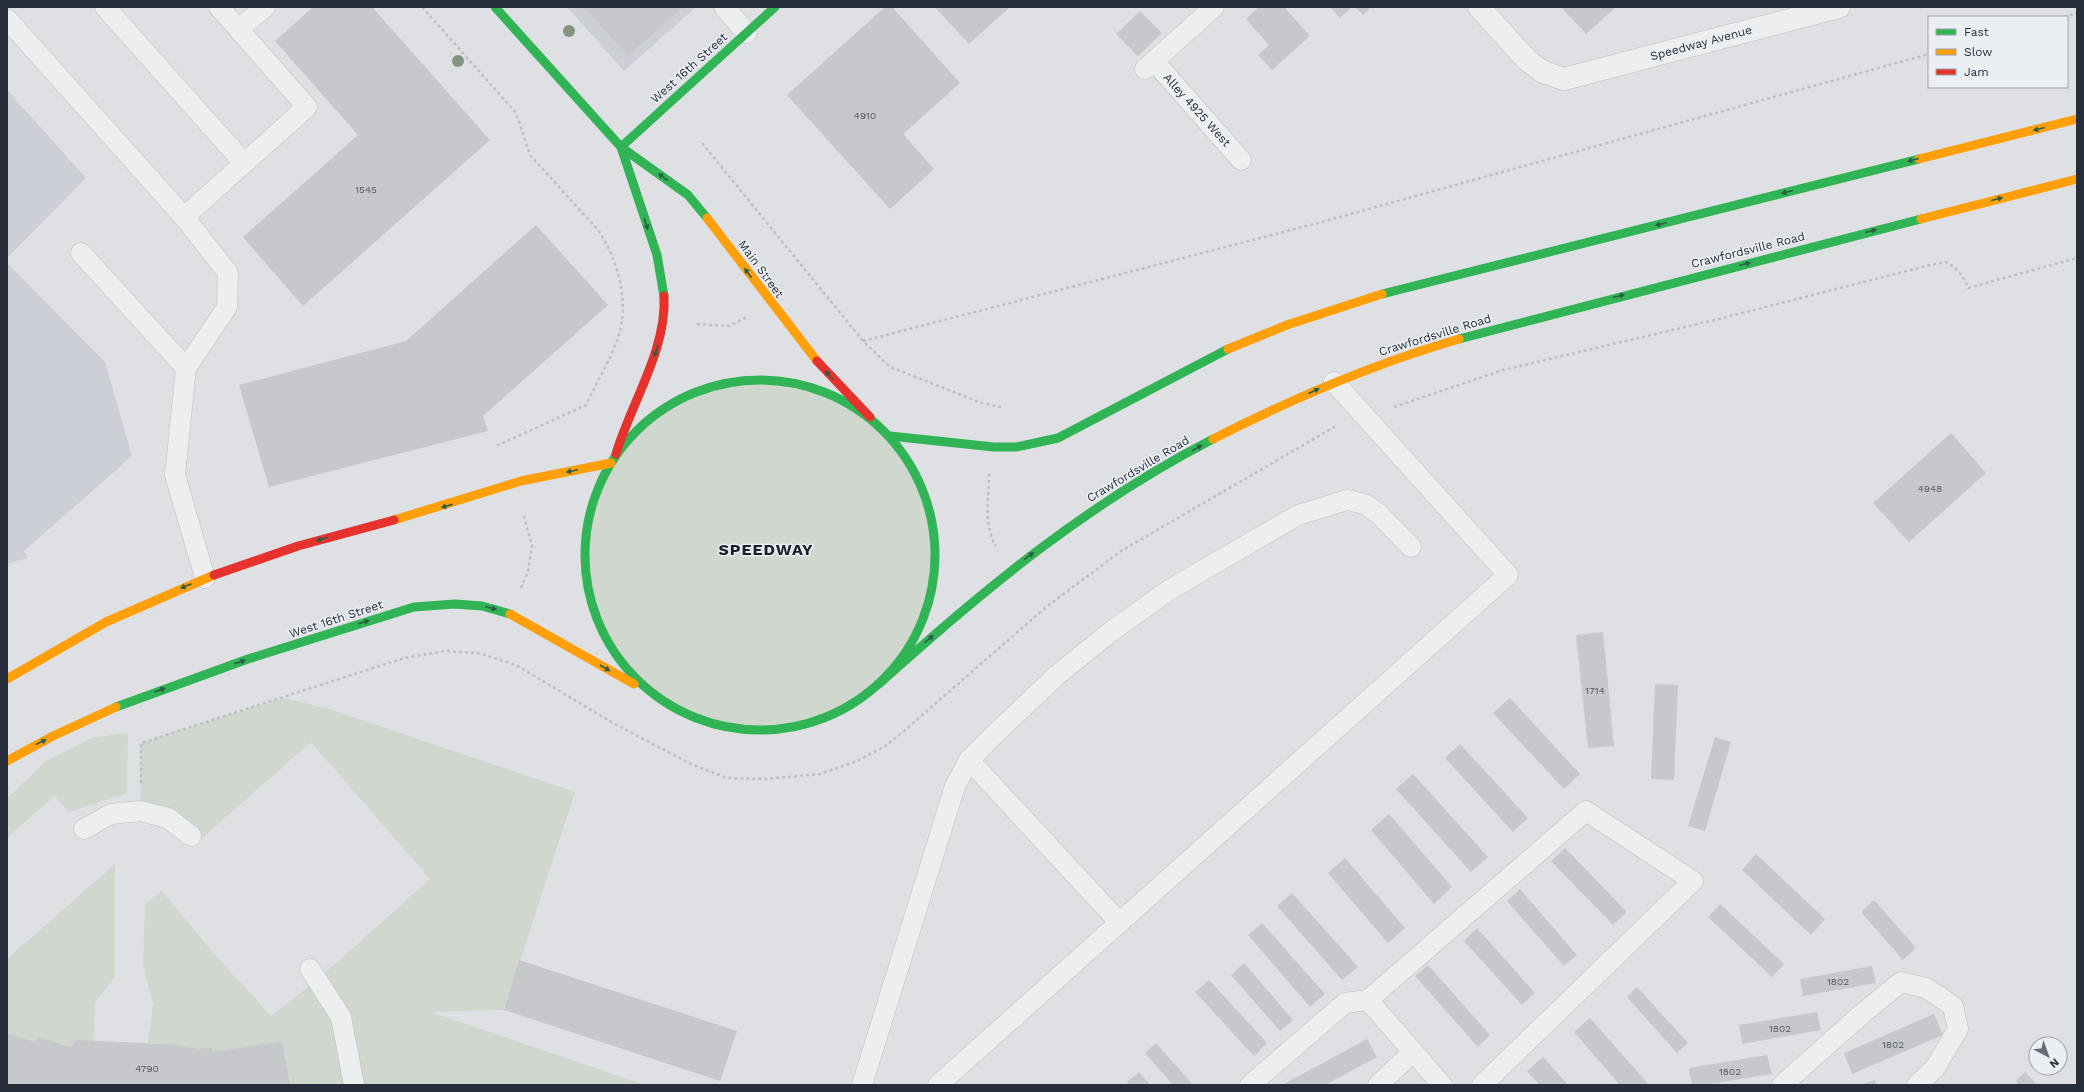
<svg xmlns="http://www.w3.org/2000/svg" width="2084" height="1092" font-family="'Work Sans',sans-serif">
<rect width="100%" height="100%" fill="#dee0e3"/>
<g fill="#ccd0d6">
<polygon points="567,7 696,7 624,71"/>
<polygon points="7,90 86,178 7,258"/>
<polygon points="7,263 105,362 132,456 24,551 28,558 7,564"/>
</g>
<g fill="#cfd7ce">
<circle cx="760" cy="555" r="175"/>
<polygon points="283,698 326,708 575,792 504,1010 431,1012 645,1085 7,1085 7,959 115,864 115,977 95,1002 94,1041 148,1043 153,1004 143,965 145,904 162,891 209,948 271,1016 317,980 430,879 311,742 200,840 140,811 141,743"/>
<polygon points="128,733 127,793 69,812 54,796 7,838 7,798 48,760 94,737"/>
</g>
<g fill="#c6c8cb">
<polygon points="313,7 372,7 490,140 303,306 243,237 358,135 275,41"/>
<polygon points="584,7 683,7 628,56"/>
<polygon points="885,7 892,7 960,83 903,134 934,169 890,209 787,95"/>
<polygon points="935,7 1010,7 969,44"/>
<polygon points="1259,7 1284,7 1310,36 1272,70 1258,55 1269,45 1246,19"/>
<polygon points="1330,7 1352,7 1340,18"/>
<polygon points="1355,7 1371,7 1363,15"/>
<polygon points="1561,7 1616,7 1586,34"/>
<polygon points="1140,11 1162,33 1138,56 1116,34"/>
<polygon points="536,225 608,305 483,416 488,431 269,487 239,385 406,341"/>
<polygon points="1951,433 1986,473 1909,542 1873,503"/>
<polygon points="1603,632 1614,746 1588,748 1576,635"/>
<polygon points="1655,684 1678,685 1674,780 1651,779"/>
<polygon points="1510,698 1580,774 1564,789 1493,713"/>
<polygon points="1715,737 1731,742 1705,831 1688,826"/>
<polygon points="1460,744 1528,818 1513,832 1445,758"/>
<polygon points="1413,774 1488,857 1471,872 1396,789"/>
<polygon points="1389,814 1452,887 1434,904 1371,830"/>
<polygon points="1565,848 1627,912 1613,925 1551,861"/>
<polygon points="1756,854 1825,919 1811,935 1742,870"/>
<polygon points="1345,858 1405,928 1388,943 1328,873"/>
<polygon points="1520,889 1577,955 1564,966 1507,901"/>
<polygon points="1292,893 1358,967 1342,980 1277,906"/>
<polygon points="1874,900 1916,948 1903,960 1861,912"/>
<polygon points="1720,904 1784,964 1772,977 1708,917"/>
<polygon points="1262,923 1325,994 1310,1007 1248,935"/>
<polygon points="1477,928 1535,993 1522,1005 1464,941"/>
<polygon points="519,960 737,1031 720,1081 504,1010"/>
<polygon points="1244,963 1293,1020 1280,1031 1231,975"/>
<polygon points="1428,965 1490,1035 1478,1047 1415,976"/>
<polygon points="1872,966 1876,983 1803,996 1800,979"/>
<polygon points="1209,980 1267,1043 1254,1056 1195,992"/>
<polygon points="1637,987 1688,1043 1677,1053 1627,997"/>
<polygon points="1817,1012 1821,1030 1742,1044 1739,1025"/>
<polygon points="1934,1014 1943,1035 1852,1074 1844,1053"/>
<polygon points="1590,1018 1649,1085 1620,1085 1574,1032"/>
<polygon points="7,1033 35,1042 38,1037 70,1047 77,1040 178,1045 197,1049 212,1048 213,1052 282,1041 290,1085 7,1085"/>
<polygon points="1367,1039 1377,1057 1325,1085 1282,1085"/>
<polygon points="1156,1043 1193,1085 1173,1085 1145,1053"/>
<polygon points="1767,1055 1772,1074 1704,1085 1692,1085 1689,1068"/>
<polygon points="1543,1057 1568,1085 1540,1085 1527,1071"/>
<polygon points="1139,1072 1150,1085 1130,1085 1127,1082"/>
<polygon points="2025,1072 2037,1085 2019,1085 2016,1081"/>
<polygon points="1875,1080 1876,1085 1861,1085"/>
</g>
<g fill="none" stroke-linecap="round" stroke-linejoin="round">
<defs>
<g id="lane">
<polyline points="105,7 244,163"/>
<polyline points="724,7 747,33"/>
<polyline points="7,19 184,217 307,107 219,7"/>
<polyline points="239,29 265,7"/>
<polyline points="1154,61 1241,160"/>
<polyline points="1145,69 1214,7"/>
<polyline points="184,217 228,273 227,307 186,368 175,475 205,578"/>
<polyline points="81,253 186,368"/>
<polyline points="969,760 1120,923"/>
<polyline points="84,829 111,814 140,811 168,818 191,836"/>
<polyline points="310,969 341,1017 354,1085"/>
<polyline points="1368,1000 1586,811 1693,881 1482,1085"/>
<polyline points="862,1085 955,786 969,760 997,732 1057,675 1109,633 1169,590 1298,515 1347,500 1365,504 1379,514 1411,547"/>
<polyline points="938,1085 1508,575 1334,382"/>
<polyline points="1250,1085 1345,1003 1368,1000 1442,1085"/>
<polyline points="1378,1085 1413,1052"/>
<polyline points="1782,1085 1863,1013 1901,982 1926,988 1953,1006 1958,1029 1935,1068 1917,1085"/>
</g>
<polyline id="street" points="1479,7 1527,60 1543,72 1564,79 1839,7"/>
</defs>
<use href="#lane" stroke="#bcbec1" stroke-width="21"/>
<use href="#street" stroke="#bcbec1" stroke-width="23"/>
<g stroke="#bdbfc3" stroke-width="2.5" stroke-dasharray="3 3" stroke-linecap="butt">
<path d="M422 7 516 113 530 155 598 230C618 259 630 303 618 338 610 361 596 383 586 405L494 447"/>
<polyline points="2064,17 2077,13"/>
<polyline points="702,143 863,341 890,367 982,403 1001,407"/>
<polyline points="697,324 729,326 747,317"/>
<polyline points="863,341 1318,223 1929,54"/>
<path d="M1394 407 1503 370 1723 318 1930 265 1946 262C1958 268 1963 276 1968 288L2077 258"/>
<path d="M989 474C989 497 983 525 996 546"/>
<polyline points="521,588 528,571 532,546 523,513"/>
<polyline points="141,783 141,743 404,658 445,651 479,653 516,665 613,723 691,764 727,778 766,779 820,774 857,761 884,747 904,731 1045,608 1121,551 1336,426"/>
</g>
<use href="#lane" stroke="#edeef0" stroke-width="20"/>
<use href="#street" stroke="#edeef0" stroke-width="22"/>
<g stroke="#30b455" stroke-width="9">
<polyline points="495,7 621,147 688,195 707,218"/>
<polyline points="621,147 775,7"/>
<polyline points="621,147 657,255 664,296"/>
<polyline points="1382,294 1919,159"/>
<polyline points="1459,339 1921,219"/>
<circle cx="760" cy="555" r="175"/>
<polyline points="890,436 994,447 1016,447 1058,438 1228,349"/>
<path d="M879 684C984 589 1087 504 1213 439"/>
<polyline points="116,707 248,659 414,607 455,604 482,606 510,614"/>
</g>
<g stroke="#ff9f0a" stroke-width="9">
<polyline points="1919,159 2077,119"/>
<polyline points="707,218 817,361"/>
<polyline points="1921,219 2077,179"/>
<polyline points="1228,349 1287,325 1382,294"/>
<path d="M1213 439C1293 398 1374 364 1459 339"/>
<polyline points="394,520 521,481 611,463"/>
<polyline points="510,614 634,684"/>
<polyline points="7,679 106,622 214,575"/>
<polyline points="7,761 53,736 116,707"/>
</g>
<g stroke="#e5322d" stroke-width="9">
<polyline points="817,361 870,417"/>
<path d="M616 454C631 403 667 350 664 296"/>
<polyline points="214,575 298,546 394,520"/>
</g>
</g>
<g fill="#849483">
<circle cx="569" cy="31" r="6"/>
<circle cx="458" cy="61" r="6"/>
</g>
<defs><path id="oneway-solid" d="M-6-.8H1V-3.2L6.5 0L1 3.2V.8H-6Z"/></defs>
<g fill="#2a5d44">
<use href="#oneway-solid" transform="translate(2039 129) rotate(166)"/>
<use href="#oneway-solid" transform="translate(1913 160) rotate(166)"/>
<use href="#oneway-solid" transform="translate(663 177) rotate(-144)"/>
<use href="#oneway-solid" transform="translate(1787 192) rotate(166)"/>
<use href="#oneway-solid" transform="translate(1997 199) rotate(-14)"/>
<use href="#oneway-solid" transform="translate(646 224) rotate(72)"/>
<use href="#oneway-solid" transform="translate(1661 224) rotate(166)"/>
<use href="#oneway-solid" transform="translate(1871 231) rotate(-15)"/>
<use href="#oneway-solid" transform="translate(1745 264) rotate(-14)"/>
<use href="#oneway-solid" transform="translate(748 273) rotate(-126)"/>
<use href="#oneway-solid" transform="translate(1619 296) rotate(-14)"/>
<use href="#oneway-solid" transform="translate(656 351) rotate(109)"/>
<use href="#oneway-solid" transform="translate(829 375) rotate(-131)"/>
<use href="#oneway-solid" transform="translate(1314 391) rotate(-24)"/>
<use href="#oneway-solid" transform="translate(1197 448) rotate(-29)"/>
<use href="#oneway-solid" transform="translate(572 471) rotate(168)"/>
<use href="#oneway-solid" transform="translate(447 506) rotate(164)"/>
<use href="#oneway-solid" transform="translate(322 539) rotate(164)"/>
<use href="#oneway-solid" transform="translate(1029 556) rotate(-37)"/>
<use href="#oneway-solid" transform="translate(186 586) rotate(158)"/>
<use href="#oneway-solid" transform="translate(491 608) rotate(15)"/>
<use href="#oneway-solid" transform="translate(364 622) rotate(-18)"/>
<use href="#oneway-solid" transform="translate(929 639) rotate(-41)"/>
<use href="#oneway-solid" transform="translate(240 662) rotate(-18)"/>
<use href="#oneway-solid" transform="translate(605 668) rotate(30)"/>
<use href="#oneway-solid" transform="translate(160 690) rotate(-20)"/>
<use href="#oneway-solid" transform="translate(41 742) rotate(-26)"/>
</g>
<g text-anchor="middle" stroke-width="3" stroke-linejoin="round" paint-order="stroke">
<g font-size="10" fill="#4f5560">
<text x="865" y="119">4910</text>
<text x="366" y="193">1545</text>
<text x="1930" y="492">4948</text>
<text x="1595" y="694">1714</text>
<text x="1838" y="985">1802</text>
<text x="1780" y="1032">1802</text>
<text x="1893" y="1048">1802</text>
<text x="147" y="1072">4790</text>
<text x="1730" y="1075">1802</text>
</g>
<g font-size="12" fill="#262e3b" stroke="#ebeff3">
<text transform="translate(1701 43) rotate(-15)" y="4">Speedway Avenue</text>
<text transform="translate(689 68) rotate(-42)" y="4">West 16th Street</text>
<text transform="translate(1197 110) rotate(48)" y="4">Alley 4925 West</text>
<text transform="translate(1748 250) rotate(-14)" y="4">Crawfordsville Road</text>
<text transform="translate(761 269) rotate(54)" y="4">Main Street</text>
<text transform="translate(1435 335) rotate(-17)" y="4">Crawfordsville Road</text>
<text transform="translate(1138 469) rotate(-31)" y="4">Crawfordsville Road</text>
<text transform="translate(336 619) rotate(-18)" y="4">West 16th Street</text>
</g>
<g font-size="16" font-weight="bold" letter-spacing="1" fill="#191f2b" stroke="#ebeff3">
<text x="766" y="555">SPEEDWAY</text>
</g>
</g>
<rect width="2084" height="1092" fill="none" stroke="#262e3b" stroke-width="16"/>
<rect x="1928" y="16" width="140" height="72" fill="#ebeff3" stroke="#9ca2a9"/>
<rect x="1936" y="29" width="20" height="6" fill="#30b455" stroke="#9ca2a9"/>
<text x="1964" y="36" font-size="12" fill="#262e3b">Fast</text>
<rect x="1936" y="49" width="20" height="6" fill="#ff9f0a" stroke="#9ca2a9"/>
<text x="1964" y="56" font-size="12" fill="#262e3b">Slow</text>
<rect x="1936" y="69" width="20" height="6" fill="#e5322d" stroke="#9ca2a9"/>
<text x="1964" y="76" font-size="12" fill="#262e3b">Jam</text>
<g transform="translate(2048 1056) rotate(139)"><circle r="19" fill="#ebeff3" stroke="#9ca2a9"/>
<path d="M0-3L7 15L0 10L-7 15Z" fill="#666c76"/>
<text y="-6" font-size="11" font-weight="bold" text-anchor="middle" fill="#262e3b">N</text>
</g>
</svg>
